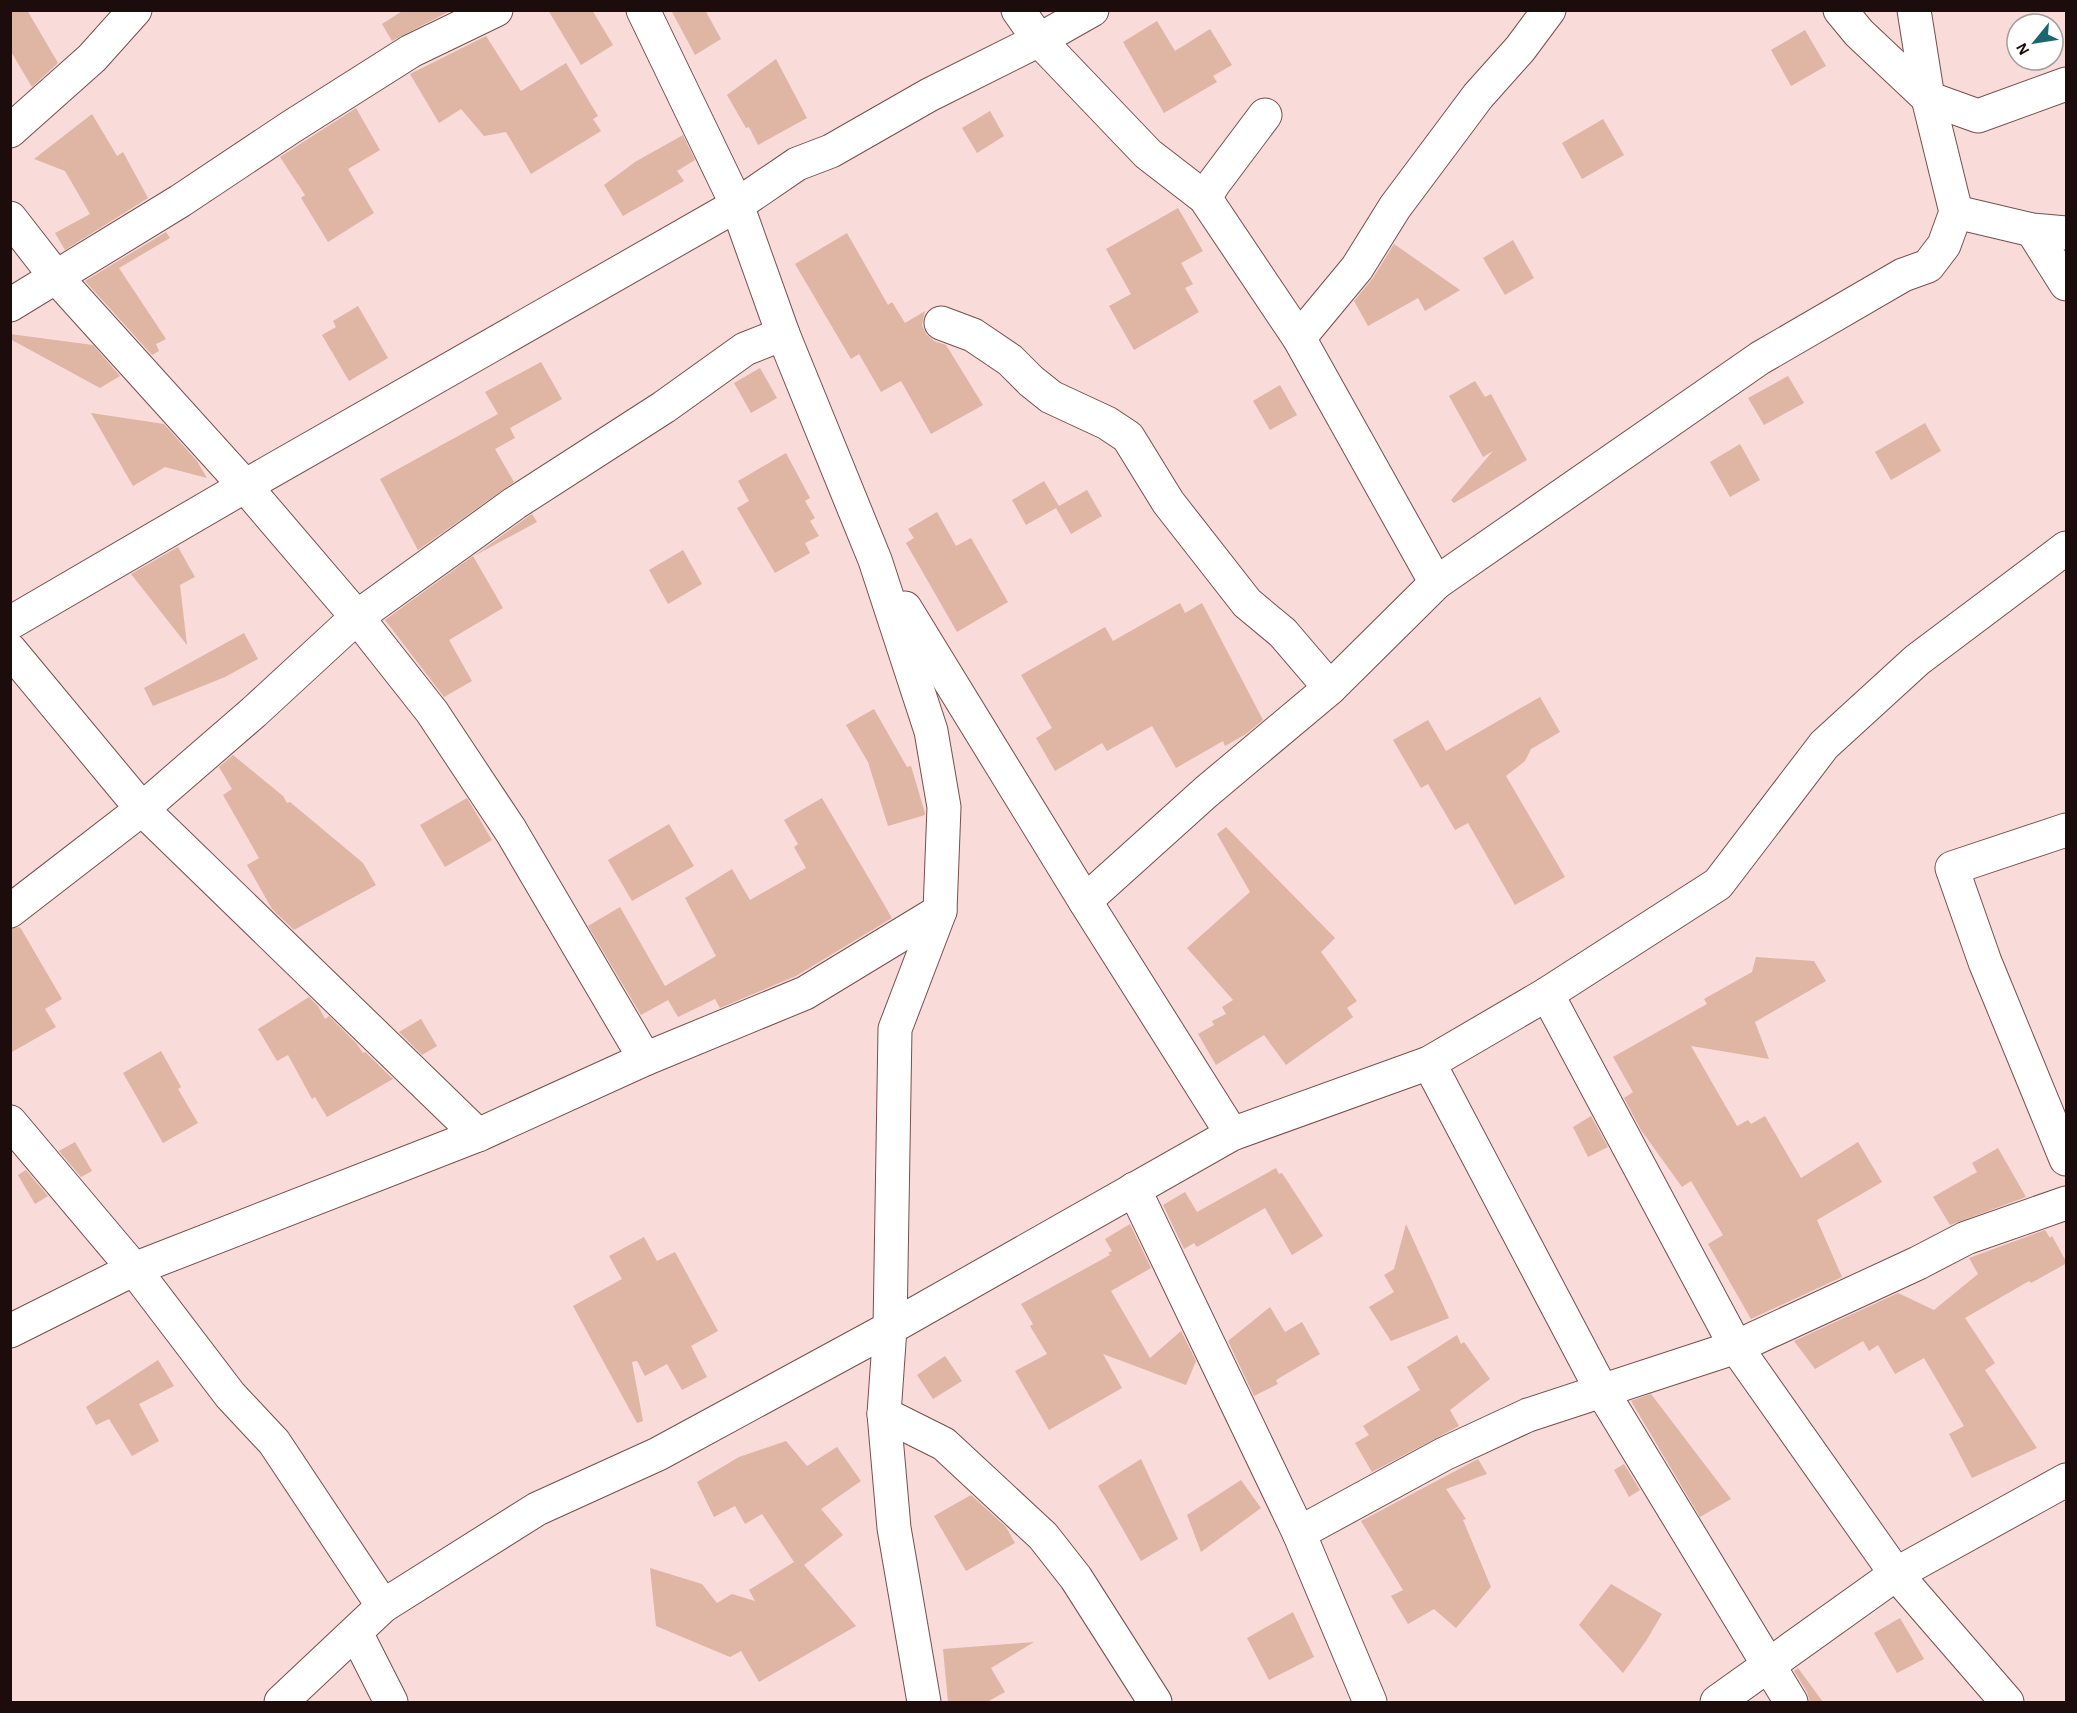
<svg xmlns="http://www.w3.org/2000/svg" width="2077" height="1713" font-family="'Alegreya Sans',sans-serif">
<rect width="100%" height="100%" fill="#f9dbd9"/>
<g fill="#dfb5a4">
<polygon points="10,10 27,10 58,63 32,87 10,50"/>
<polygon points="404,10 447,10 448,12 392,41 382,24"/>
<polygon points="548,10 592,10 613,45 581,65"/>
<polygon points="671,10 705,10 721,39 695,55"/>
<polygon points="1157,21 1175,51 1210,29 1232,65 1213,76 1217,82 1164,113 1123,42"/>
<polygon points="1805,30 1826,66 1791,86 1771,50"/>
<polygon points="486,36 521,91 566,63 598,116 593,119 601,131 531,174 506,132 484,136 461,109 439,123 410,74"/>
<polygon points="776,59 807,118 758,145 749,127 746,128 727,95"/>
<polygon points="356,108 380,150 348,169 374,213 328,242 301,198 305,195 280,157"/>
<polygon points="990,111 1004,136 977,153 962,128"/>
<polygon points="92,114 117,156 123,152 148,198 65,250 55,233 90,214 65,171 34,159"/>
<polygon points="1603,119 1624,155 1582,179 1562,143"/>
<polygon points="683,135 695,160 677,171 684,181 623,216 604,185 635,162"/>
<polygon points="1178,208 1203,251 1181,263 1193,284 1185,288 1199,312 1134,350 1109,306 1131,294 1106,249"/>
<polygon points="166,232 170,238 119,268 166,339 156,344 159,351 152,355 85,281"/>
<polygon points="847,233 888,305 892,302 905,323 925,311 922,325 926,334 934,341 946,345 983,405 931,434 901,381 881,392 859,354 851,359 795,264"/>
<polygon points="1513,240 1534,278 1505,295 1483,258"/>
<polygon points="1394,244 1460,290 1425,311 1418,298 1368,326 1354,301 1373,278"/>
<polygon points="358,306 388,358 349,381 322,335 336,327 333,321"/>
<polygon points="10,334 93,345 120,376 100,388 10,339"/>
<polygon points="541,362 562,399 510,428 515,438 495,449 514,482 418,550 380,479 498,414 485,392"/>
<polygon points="760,368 777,398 751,413 734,383"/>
<polygon points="1788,376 1804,403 1764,425 1748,398"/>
<polygon points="1475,381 1485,397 1491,394 1527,460 1454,503 1451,500 1493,451 1483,457 1449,396"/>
<polygon points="1280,385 1297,415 1270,430 1253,401"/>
<polygon points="91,413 164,424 197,461 207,478 165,467 133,486"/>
<polygon points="1925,423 1941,451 1891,480 1875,452"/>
<polygon points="1740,444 1760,480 1730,497 1710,462"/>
<polygon points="786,453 810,498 805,501 815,518 810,521 819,536 805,543 810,553 775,573 737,508 749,501 738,481"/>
<polygon points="1044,481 1059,506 1087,490 1102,516 1071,534 1056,508 1026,525 1012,500"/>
<polygon points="937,512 956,546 971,538 1008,602 957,632 906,543 914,538 908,529"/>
<polygon points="532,514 537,522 474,556 526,518"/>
<polygon points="178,547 195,577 180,585 187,645 131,574"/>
<polygon points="683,550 702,584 668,604 649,570"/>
<polygon points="473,556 503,608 449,640 472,681 444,697 385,620"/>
<polygon points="1180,603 1185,613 1202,603 1263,720 1246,734 1225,746 1223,741 1176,768 1152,726 1107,751 1102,743 1055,771 1036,738 1052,728 1021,675 1105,627 1113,641"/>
<polygon points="244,633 258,659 225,677 153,706 144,688"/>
<polygon points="1540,697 1560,732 1531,749 1525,761 1506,776 1565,877 1515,905 1468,823 1455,830 1428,784 1421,788 1393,740 1428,720 1446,751"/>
<polygon points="874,709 907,767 911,766 925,813 925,815 888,826 868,762 846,725"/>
<polygon points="233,755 283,796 287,803 290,802 363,863 376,885 294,930 272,909 247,865 259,858 223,795 232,789 219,767"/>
<polygon points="467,798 492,840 445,867 420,825"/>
<polygon points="822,798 892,918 796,976 720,1008 715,999 678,1017 668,1000 641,1015 588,926 620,907 665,986 716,956 685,898 732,869 750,900 806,868 794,847 798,844 784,820"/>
<polygon points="669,824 694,866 632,901 608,860"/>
<polygon points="1226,827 1335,938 1321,952 1357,1001 1347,1008 1353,1017 1286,1065 1264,1035 1216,1065 1198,1034 1214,1025 1212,1021 1226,1014 1222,1007 1233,1000 1187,948 1250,892 1217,834"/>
<polygon points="20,927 62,999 45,1009 56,1027 10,1053 10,929"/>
<polygon points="1756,957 1814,961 1826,981 1755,1022 1769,1059 1691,1046 1737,1126 1748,1120 1751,1124 1765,1116 1801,1178 1858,1142 1882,1182 1817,1220 1842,1277 1751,1319 1708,1244 1723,1235 1691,1181 1682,1187 1641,1130 1624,1098 1633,1092 1613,1057 1707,1004 1704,999 1752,972"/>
<polygon points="309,997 318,1006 325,1019 329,1016 356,1043 363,1053 365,1052 393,1079 327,1117 315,1097 312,1099 288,1055 277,1061 258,1029"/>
<polygon points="421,1019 437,1046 422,1055 399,1032"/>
<polygon points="161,1051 181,1087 178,1089 198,1123 163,1143 123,1073"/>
<polygon points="1591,1116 1608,1147 1588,1157 1573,1127"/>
<polygon points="75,1142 92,1171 81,1177 59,1151"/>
<polygon points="1998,1148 2026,1197 1950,1225 1933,1197 1977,1172 1972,1163"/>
<polygon points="1276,1168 1279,1174 1282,1173 1323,1236 1292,1255 1265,1208 1197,1247 1194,1243 1184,1249 1163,1205 1185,1192 1197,1212"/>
<polygon points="26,1170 48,1196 35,1204 18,1175"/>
<polygon points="1130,1224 1151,1268 1111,1291 1150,1358 1181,1331 1196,1361 1186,1385 1103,1354 1122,1388 1049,1430 1015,1371 1047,1354 1030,1326 1033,1324 1021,1304 1110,1255 1108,1253 1112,1251 1105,1239"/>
<polygon points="1406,1224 1449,1318 1391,1341 1369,1307 1394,1292 1384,1275 1394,1269"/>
<polygon points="2045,1230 2050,1238 2052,1236 2067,1263 2031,1283 2029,1281 1965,1318 1995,1363 1985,1370 2037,1448 1972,1478 1949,1434 1964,1426 1924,1358 1895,1374 1878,1345 1869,1351 1863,1341 1815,1369 1794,1341 1898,1293 1934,1310 1978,1274 1969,1258"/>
<polygon points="644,1237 657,1261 675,1252 718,1331 691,1346 707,1377 682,1390 667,1364 645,1376 637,1361 632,1362 643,1421 637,1423 573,1306 622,1279 609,1256"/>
<polygon points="1270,1307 1285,1332 1302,1322 1320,1354 1276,1380 1278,1384 1254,1396 1228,1341"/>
<polygon points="1457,1335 1461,1344 1464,1342 1490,1379 1450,1410 1459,1426 1372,1472 1355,1443 1369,1435 1363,1426 1420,1390 1407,1367"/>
<polygon points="945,1356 962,1381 933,1399 917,1375"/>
<polygon points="158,1360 174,1386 139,1404 159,1441 132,1456 109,1419 96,1425 86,1407"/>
<polygon points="1651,1394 1731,1499 1700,1517 1631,1401"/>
<polygon points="786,1441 807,1466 837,1447 861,1481 821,1509 843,1535 804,1565 856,1626 759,1682 741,1651 730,1657 656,1626 650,1568 702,1584 717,1603 732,1594 755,1601 749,1590 794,1562 762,1514 745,1524 735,1506 714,1517 697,1482 739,1457"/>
<polygon points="1141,1459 1178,1539 1141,1561 1098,1486"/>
<polygon points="1478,1459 1487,1474 1446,1489 1466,1519 1463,1520 1491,1587 1456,1628 1434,1609 1408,1624 1391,1596 1403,1590 1361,1521"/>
<polygon points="1624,1464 1640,1490 1629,1497 1614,1470"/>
<polygon points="1241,1480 1261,1508 1201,1552 1187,1515"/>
<polygon points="971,1495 1006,1527 1015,1543 966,1571 934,1516"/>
<polygon points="1611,1584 1662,1614 1646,1641 1623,1673 1579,1625"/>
<polygon points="1293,1612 1314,1657 1269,1680 1247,1638"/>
<polygon points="1900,1618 1924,1659 1897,1673 1874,1633"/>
<polygon points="1034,1642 991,1668 1005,1692 987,1702 948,1702 943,1649"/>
<polygon points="1798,1668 1823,1702 1810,1702 1807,1692 1794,1671"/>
</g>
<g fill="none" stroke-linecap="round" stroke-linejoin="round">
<defs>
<g id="minor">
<polyline points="643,10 737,205 783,334 875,560 931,731 944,807 940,911 895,1029 890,1328 884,1414 894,1528 924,1702"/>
<polyline points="1018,10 1039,40 1148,154 1205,198 1299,338 1436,583"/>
<polyline points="1840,10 1859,33 1928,98 1978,116 2066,84"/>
<polyline points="10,131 92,58 135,10"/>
<polyline points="1205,198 1214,183 1265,115"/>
<polyline points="1956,212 2032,230 2066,233"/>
<polyline points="10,218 56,277 245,486 357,617 432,712 511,831 645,1059"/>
<polyline points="2032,230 2066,284"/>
<polyline points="10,305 180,201 291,127 411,51 496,10"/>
<polyline points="941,323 973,335 1010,360 1031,381 1051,397 1107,423 1128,437 1168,502 1247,603 1283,633 1330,688"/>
<polyline points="1299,338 1357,268 1395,207 1478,96 1520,49 1549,10"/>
<polyline points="905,608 1085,901 1232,1134"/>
<polyline points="10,623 245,486 737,205 797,164 831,151 929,95 1039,40 1092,10"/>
<polyline points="10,650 142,809 478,1135"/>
<polyline points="2066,830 1952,868 1985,962 2066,1159"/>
<polyline points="1085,901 1206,792 1330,688 1436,583 1760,358 1903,275 1928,266 1944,245 1956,212 1928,98 1914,10"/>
<polyline points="10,911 142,809 254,712 357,617 515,503 664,407 745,349 783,334"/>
<polyline points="1547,994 1736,1347 1896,1574 2007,1702"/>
<polyline points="1429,1063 1602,1391 1791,1702"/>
<polyline points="10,1122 134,1269 230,1395 274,1442 383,1606"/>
<polyline points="1134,1189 1299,1533 1370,1702"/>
<polyline points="10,1331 134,1269 478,1135 645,1059 805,993 940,911"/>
<polyline points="884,1414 944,1444 1043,1536 1076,1578 1155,1702"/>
<polyline points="1299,1533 1444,1454 1528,1415 1736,1347 1918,1263 1966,1238 2066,1203"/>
<polyline points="356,1633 391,1702"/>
<polyline points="281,1702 383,1606 537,1509 658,1454 890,1328 1232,1134 1429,1063 1547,994 1718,884 1824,745 1917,660 2066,548"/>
<polyline points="1717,1702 1896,1574 2066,1480"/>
</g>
</defs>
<use href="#minor" stroke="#774f4c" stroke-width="35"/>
<use href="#minor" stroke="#fff" stroke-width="33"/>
</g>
<rect width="2077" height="1713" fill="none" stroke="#1c0d0c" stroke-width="24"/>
<g transform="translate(2035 42) rotate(240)"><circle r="28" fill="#ffffff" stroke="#a49e9e" stroke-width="1.5"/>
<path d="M0-4.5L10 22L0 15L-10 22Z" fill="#1a676e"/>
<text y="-9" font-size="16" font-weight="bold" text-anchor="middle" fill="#1c0d0c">N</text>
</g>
</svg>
